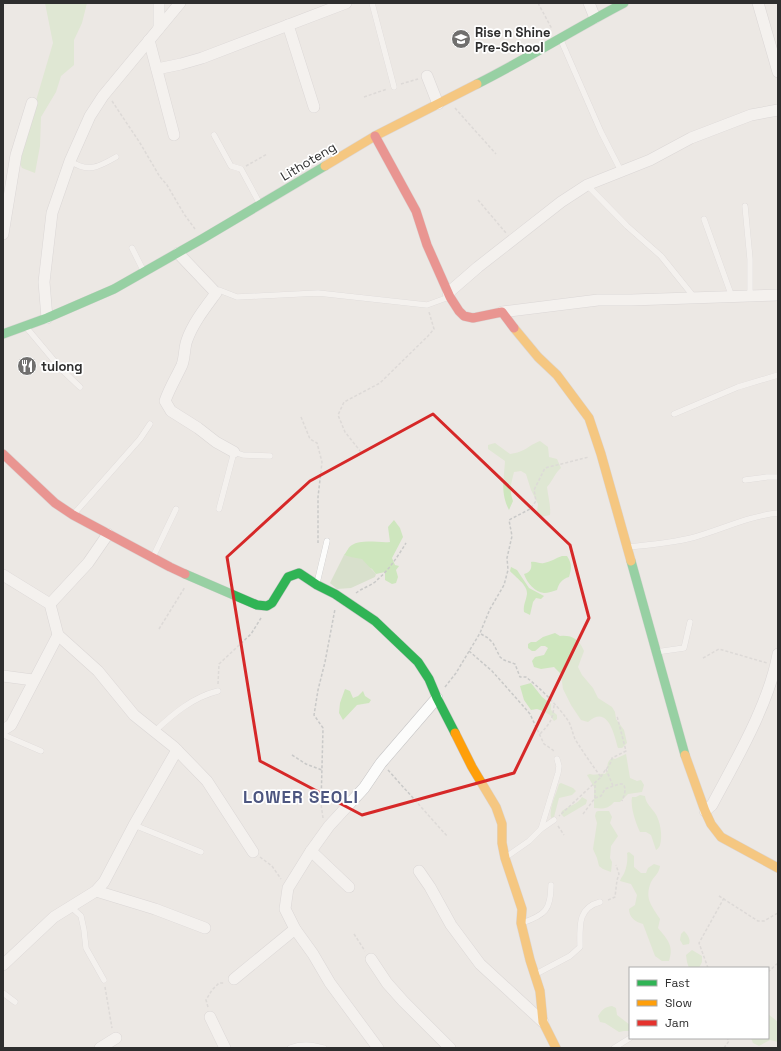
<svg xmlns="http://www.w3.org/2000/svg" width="781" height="1051" font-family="'Space Grotesk',sans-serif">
<rect width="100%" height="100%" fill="#ece8e4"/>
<g fill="#cee6be">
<polygon points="45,3 87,3 82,23 74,40 74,65 61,76 56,92 41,117 40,146 35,173 22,168 16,155 35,104 53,43"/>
<path d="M540 441 548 447 549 457 557 459 561 468C555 473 553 480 547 487 548 496 551 506 550 515L541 517 537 512 538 504 531 490 526 474 521 471 514 472C511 484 509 490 513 501L509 510C500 492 504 480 505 461L488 449V445L495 443 510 454C526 452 527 446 540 441Z"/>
<path d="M394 520 400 528 403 537 392 558 395 565 399 566 396 570 398 577 396 583 392 584 385 580V572L376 574 372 569 344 555C347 552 348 547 352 545 361 539 379 543 390 542L388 527Z"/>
<path d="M562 556H567C572 564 572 568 569 577 562 579 559 583 557 590 553 591 548 593 544 593 535 592 527 583 524 574 531 572 532 568 531 562 536 561 539 564 544 563 550 562 556 558 562 556Z"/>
<path d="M511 567 517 570 529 588 544 596 541 599 536 598 533 602 530 615 524 612C523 605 526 601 527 594 528 585 515 577 510 571Z"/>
<path d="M555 633 560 636C572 635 579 639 584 651L578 667 582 675 593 688 598 698 612 707 615 712 616 719 624 730 627 743 622 748H618C614 734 608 704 588 722L581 720 571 705 563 689 561 674 554 667 541 669 534 667 532 661 535 657 544 655 548 648 545 646H541L535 651H532L528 648V644L531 642H536L543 637Z"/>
<polygon points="531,683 542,697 551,704 551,710 557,715 557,719 554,721 550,715 543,711 537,709 531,710 524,700 520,686"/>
<polygon points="345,689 350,691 353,698 358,696 363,691 365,696 371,700 369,703 357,705 343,720 339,713 340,703"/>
<path d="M626 754 630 778 637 781 641 780 644 785 642 792 628 794 620 802H614C608 809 603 809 594 808V787L587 775 590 774C595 776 599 773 605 774L608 770C607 765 607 762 612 758L615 759Z"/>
<path d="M561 783 573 788 576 791 572 795 559 798 554 817 551 818C549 807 556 795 559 784Z"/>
<path d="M640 795 645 796C646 804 651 807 655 813 660 820 663 836 660 845 660 846 657 850 656 850L651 835 646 832H640C636 824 630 806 632 797H636Z"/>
<path d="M582 797 587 800 586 804 564 817 561 814 562 811C569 806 578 804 582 797Z"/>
<polygon points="598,811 609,811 612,817 610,823 618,836 611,846 610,858 612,862 611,872 603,869 599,866 597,858 593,849 597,823 595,816 596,812"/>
<path d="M629 852 634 856V867L641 873H646L648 868 654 864 660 866C659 874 654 876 651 882 644 899 652 906 660 919L658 928C668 940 674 946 669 961H662L655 956 643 924C635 922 629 917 629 909L635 905 637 895 631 884 620 881C621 877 624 875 625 871 627 866 628 858 627 853Z"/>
<path d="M684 931C687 934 691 939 689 944L683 945 680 940 681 934Z"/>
<polygon points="692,950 702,956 702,962 699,968 689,968 687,962 686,955"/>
<path d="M612 1006 616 1008 617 1015 630 1025V1031H624L619 1032 605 1023 600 1022 598 1016C602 1010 604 1007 612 1006Z"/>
<polygon points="768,1014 778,1022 778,1042 770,1040 759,1046 753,1043 751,1038 768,1038"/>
</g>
<polygon fill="#d8e0cc" points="344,555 351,557 362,559 376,574 375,577 351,588 337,589 330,583"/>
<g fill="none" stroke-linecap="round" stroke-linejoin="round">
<defs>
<g id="lane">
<polyline points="372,3 394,87"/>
<polyline points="560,38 601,132 621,171"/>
<polyline points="214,135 231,166 241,169 260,204"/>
<path d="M70 161C88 173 99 167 116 157"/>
<polyline points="587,185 627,226 661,256 694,297"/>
<polyline points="745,206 750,259 750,296"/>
<polyline points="704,219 732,297"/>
<polyline points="132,248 144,272"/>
<polyline points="216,293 219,290 237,297 318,293 427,305 449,297"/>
<polyline points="26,327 62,370 80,387"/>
<polyline points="674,414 738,387 778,375"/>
<polyline points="745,480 767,477 778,477"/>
<polyline points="219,509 234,452 243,455 270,456"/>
<polyline points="73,515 140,439 150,424"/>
<path d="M627 547C650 545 673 543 695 537 723 529 749 516 778 513"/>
<polyline points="153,557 176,509"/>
<polyline points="317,583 327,541"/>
<polyline points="656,652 684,648 690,622"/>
<path d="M155 731C173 714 193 697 218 691"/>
<polyline points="3,734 6,736 41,751"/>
<polyline points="134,825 201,852"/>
<polyline points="541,829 554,820"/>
<polyline points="506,857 529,841 541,829 558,773 559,766 557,759"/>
<polyline points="71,907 81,916 84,930 86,948 104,980"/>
<path d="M522 923C545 915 551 910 551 885"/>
<path d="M536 974 570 956 580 947C580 927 577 908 600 902"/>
<polyline points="3,993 15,1002"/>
<path d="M290 1048C303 1043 311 1045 324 1048"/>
<polyline points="614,1048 630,1038"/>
</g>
<g id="street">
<polyline points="159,3 159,28"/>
<polyline points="589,3 595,18"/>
<polyline points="758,3 778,72"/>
<polyline points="288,25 314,107"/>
<polyline points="149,40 174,135"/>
<polyline points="157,69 181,64 202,58 346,3"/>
<polyline points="427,76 438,104"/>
<polyline points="3,234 16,155 32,103"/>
<path d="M178 253 216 293C205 308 193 323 187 340 184 348 185 357 182 365 176 378 170 387 165 401L171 411 198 428 216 442 234 452"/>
<polyline points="448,293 478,267 561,202 587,185 650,160 691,138 751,115 778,110"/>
<polyline points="502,312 598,300 631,300 778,295"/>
<polyline points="47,318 44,282 52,213 70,161 90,116 103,96 180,3"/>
<polyline points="3,575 50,604 58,635 98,671 134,715 174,747 207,781 253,852"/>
<polyline points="50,604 88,563 108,534"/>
<polyline points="3,676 33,680"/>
<polyline points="3,730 11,725 58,635"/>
<path d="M705 811 712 805C736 760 769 704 778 654"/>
<polyline points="311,851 349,887"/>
<polyline points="419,871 430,887 451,925 480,964 543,1022"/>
<polyline points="96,891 155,909 205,928"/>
<polyline points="371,959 387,983 403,1001 450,1048"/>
<polyline points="3,965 54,917 96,891 104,882 134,825 177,750"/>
<polyline points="234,979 295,929"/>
<polyline points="210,1017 225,1048"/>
<polyline points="100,1048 116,1038"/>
<polyline points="378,1048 330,983 313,954 295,929 285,909 288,888 311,851 329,826 364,788 381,763 437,698"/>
</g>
<g id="fast">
<path d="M477 84C527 59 574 29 624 3"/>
<polyline points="3,334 47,318 114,289 202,239 325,166"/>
<polyline points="631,561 685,755"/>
<polyline points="185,574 257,605 267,606 272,603 288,577 299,573 317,585 335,594 375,621 418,662 429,679 437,698 455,733"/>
</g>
<g id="slow">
<polyline points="325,166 375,136 477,84"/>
<polyline points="514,328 538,357 557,375 589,418 601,454 631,561"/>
<polyline points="455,733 472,767 496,807 502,824 502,843 505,858 522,909 521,923 530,960 540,991 543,1022 556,1048"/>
<polyline points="685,755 705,811 711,824 721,837 778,868"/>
</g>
<g id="jam">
<polyline points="375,136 416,211 427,245 450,297 459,311 464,316 473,318 502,312 514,328"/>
<polyline points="3,454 55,503 73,515 170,567 185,574"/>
</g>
</defs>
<use href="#lane" stroke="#c5c4c5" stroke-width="6"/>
<use href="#street" stroke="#c5c4c5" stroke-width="12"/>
<use href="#fast" stroke="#c5c4c5" stroke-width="10"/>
<use href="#slow" stroke="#c5c4c5" stroke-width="10"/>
<use href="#jam" stroke="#c5c4c5" stroke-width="10"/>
<g stroke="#c9c9c8" stroke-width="1.5" stroke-dasharray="3 2" stroke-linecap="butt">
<polyline points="538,3 552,29"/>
<polyline points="401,84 418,79"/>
<polyline points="364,97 387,89"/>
<polyline points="112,101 140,143 160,177 167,185 184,214 195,229"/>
<polyline points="455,108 496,154"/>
<polyline points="246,166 267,154"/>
<polyline points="478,200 506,233"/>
<polyline points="301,417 310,439 317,443 322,462 318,497 318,543"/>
<polyline points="361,452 345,432 338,415 344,402 380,383 428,336 434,329 429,312"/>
<path d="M356 593C362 588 373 585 377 580 389 570 398 556 406 543"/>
<polyline points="159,629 185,587"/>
<path d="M481 634 488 638 493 643 500 657 504 660 515 664 520 677H526C539 687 557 705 567 719 571 724 572 732 575 739 583 752 592 765 601 777L559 816"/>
<polyline points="469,651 492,671 524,707 530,714 544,744 553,750 554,752"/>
<polyline points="703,658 719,649 767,663"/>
<polyline points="218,684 219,664 251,634 261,618"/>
<polyline points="445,687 456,673 480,633 490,609 504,585 508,570 507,558 512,536 509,520 530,509 536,501 534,490 545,468 589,457"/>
<path d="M540 734C550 723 553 720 554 705"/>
<polyline points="292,755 306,764 322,770"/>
<polyline points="606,769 613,786"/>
<polyline points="388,770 447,836"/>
<path d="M601 777C604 770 611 766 612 758L626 751 617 716"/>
<path d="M595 798 601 796 605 789 619 784H623C627 789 624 796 622 801"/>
<polyline points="583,814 595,798 595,783"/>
<polyline points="323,818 321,804 323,728 314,715 318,690 325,662 335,609"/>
<polyline points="558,826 564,835"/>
<polyline points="260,857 272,866 281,879"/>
<polyline points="719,896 758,921 764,921 778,913"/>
<polyline points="608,900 615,897 617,880 619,874 616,865"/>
<polyline points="354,934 365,951"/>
<polyline points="708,968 699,943 724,898"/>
<polyline points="768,972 778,963"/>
<polyline points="105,987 112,1028"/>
<polyline points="208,1007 206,1000 212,990 219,983 225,983"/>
<polyline points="724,1048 729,1041 727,1038"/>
</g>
<use href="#lane" stroke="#fcfcfb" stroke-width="5.5"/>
<use href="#street" stroke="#fcfcfb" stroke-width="11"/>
<use href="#fast" stroke="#30b455" stroke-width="9"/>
<use href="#slow" stroke="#ff9f0a" stroke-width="9"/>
<use href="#jam" stroke="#e5322d" stroke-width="9"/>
</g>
<path d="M0 0H781V1051H0ZM433 414 570 545 589 618 514 773 362 815 260 761 227 557 310 481Z" fill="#ece8e4" fill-opacity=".55" fill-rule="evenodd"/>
<path fill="none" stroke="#d62828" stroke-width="3" stroke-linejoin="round" d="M433 414 570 545 589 618 514 773 362 815 260 761 227 557 310 481Z"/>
<defs>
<symbol id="school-disc" viewBox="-11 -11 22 22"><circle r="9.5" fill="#706f6e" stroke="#fff"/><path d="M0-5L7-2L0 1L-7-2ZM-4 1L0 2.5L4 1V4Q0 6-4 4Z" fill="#fff"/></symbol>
<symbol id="restaurant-disc" viewBox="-11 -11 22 22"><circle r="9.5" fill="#706f6e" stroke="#fff"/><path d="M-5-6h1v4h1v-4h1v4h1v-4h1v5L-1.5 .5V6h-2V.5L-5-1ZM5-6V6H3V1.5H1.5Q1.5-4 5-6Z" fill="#fff"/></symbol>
</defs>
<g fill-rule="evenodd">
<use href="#school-disc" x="450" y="28" width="22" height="22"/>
<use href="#restaurant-disc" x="16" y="355" width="22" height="22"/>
</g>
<g text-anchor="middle" stroke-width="3.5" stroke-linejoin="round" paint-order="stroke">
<g font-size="13" font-weight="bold" fill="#2e2e2e" stroke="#fff" text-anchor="start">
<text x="475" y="37">Rise n Shine<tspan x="475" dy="15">Pre-School</tspan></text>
<text x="41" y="371">tulong</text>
</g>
<g font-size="13" fill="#2e2e2e" stroke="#fff">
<text transform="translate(308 161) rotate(-31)" y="5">Lithoteng</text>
</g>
<g font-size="17" font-weight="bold" letter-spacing="1" fill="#4d5680" stroke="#fff">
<text x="301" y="803">LOWER SEOLI</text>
</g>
</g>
<rect width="781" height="1051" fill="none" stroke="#2e2e2e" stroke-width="8"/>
<rect x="629" y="967" width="140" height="72" fill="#ffffff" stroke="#ababab"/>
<rect x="637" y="980" width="20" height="6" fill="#30b455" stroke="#ababab"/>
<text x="665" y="987" font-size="12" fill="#2e2e2e">Fast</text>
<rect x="637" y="1000" width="20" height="6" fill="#ff9f0a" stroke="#ababab"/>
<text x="665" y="1007" font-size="12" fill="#2e2e2e">Slow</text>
<rect x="637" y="1020" width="20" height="6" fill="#e5322d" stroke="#ababab"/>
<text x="665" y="1027" font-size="12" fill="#2e2e2e">Jam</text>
</svg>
